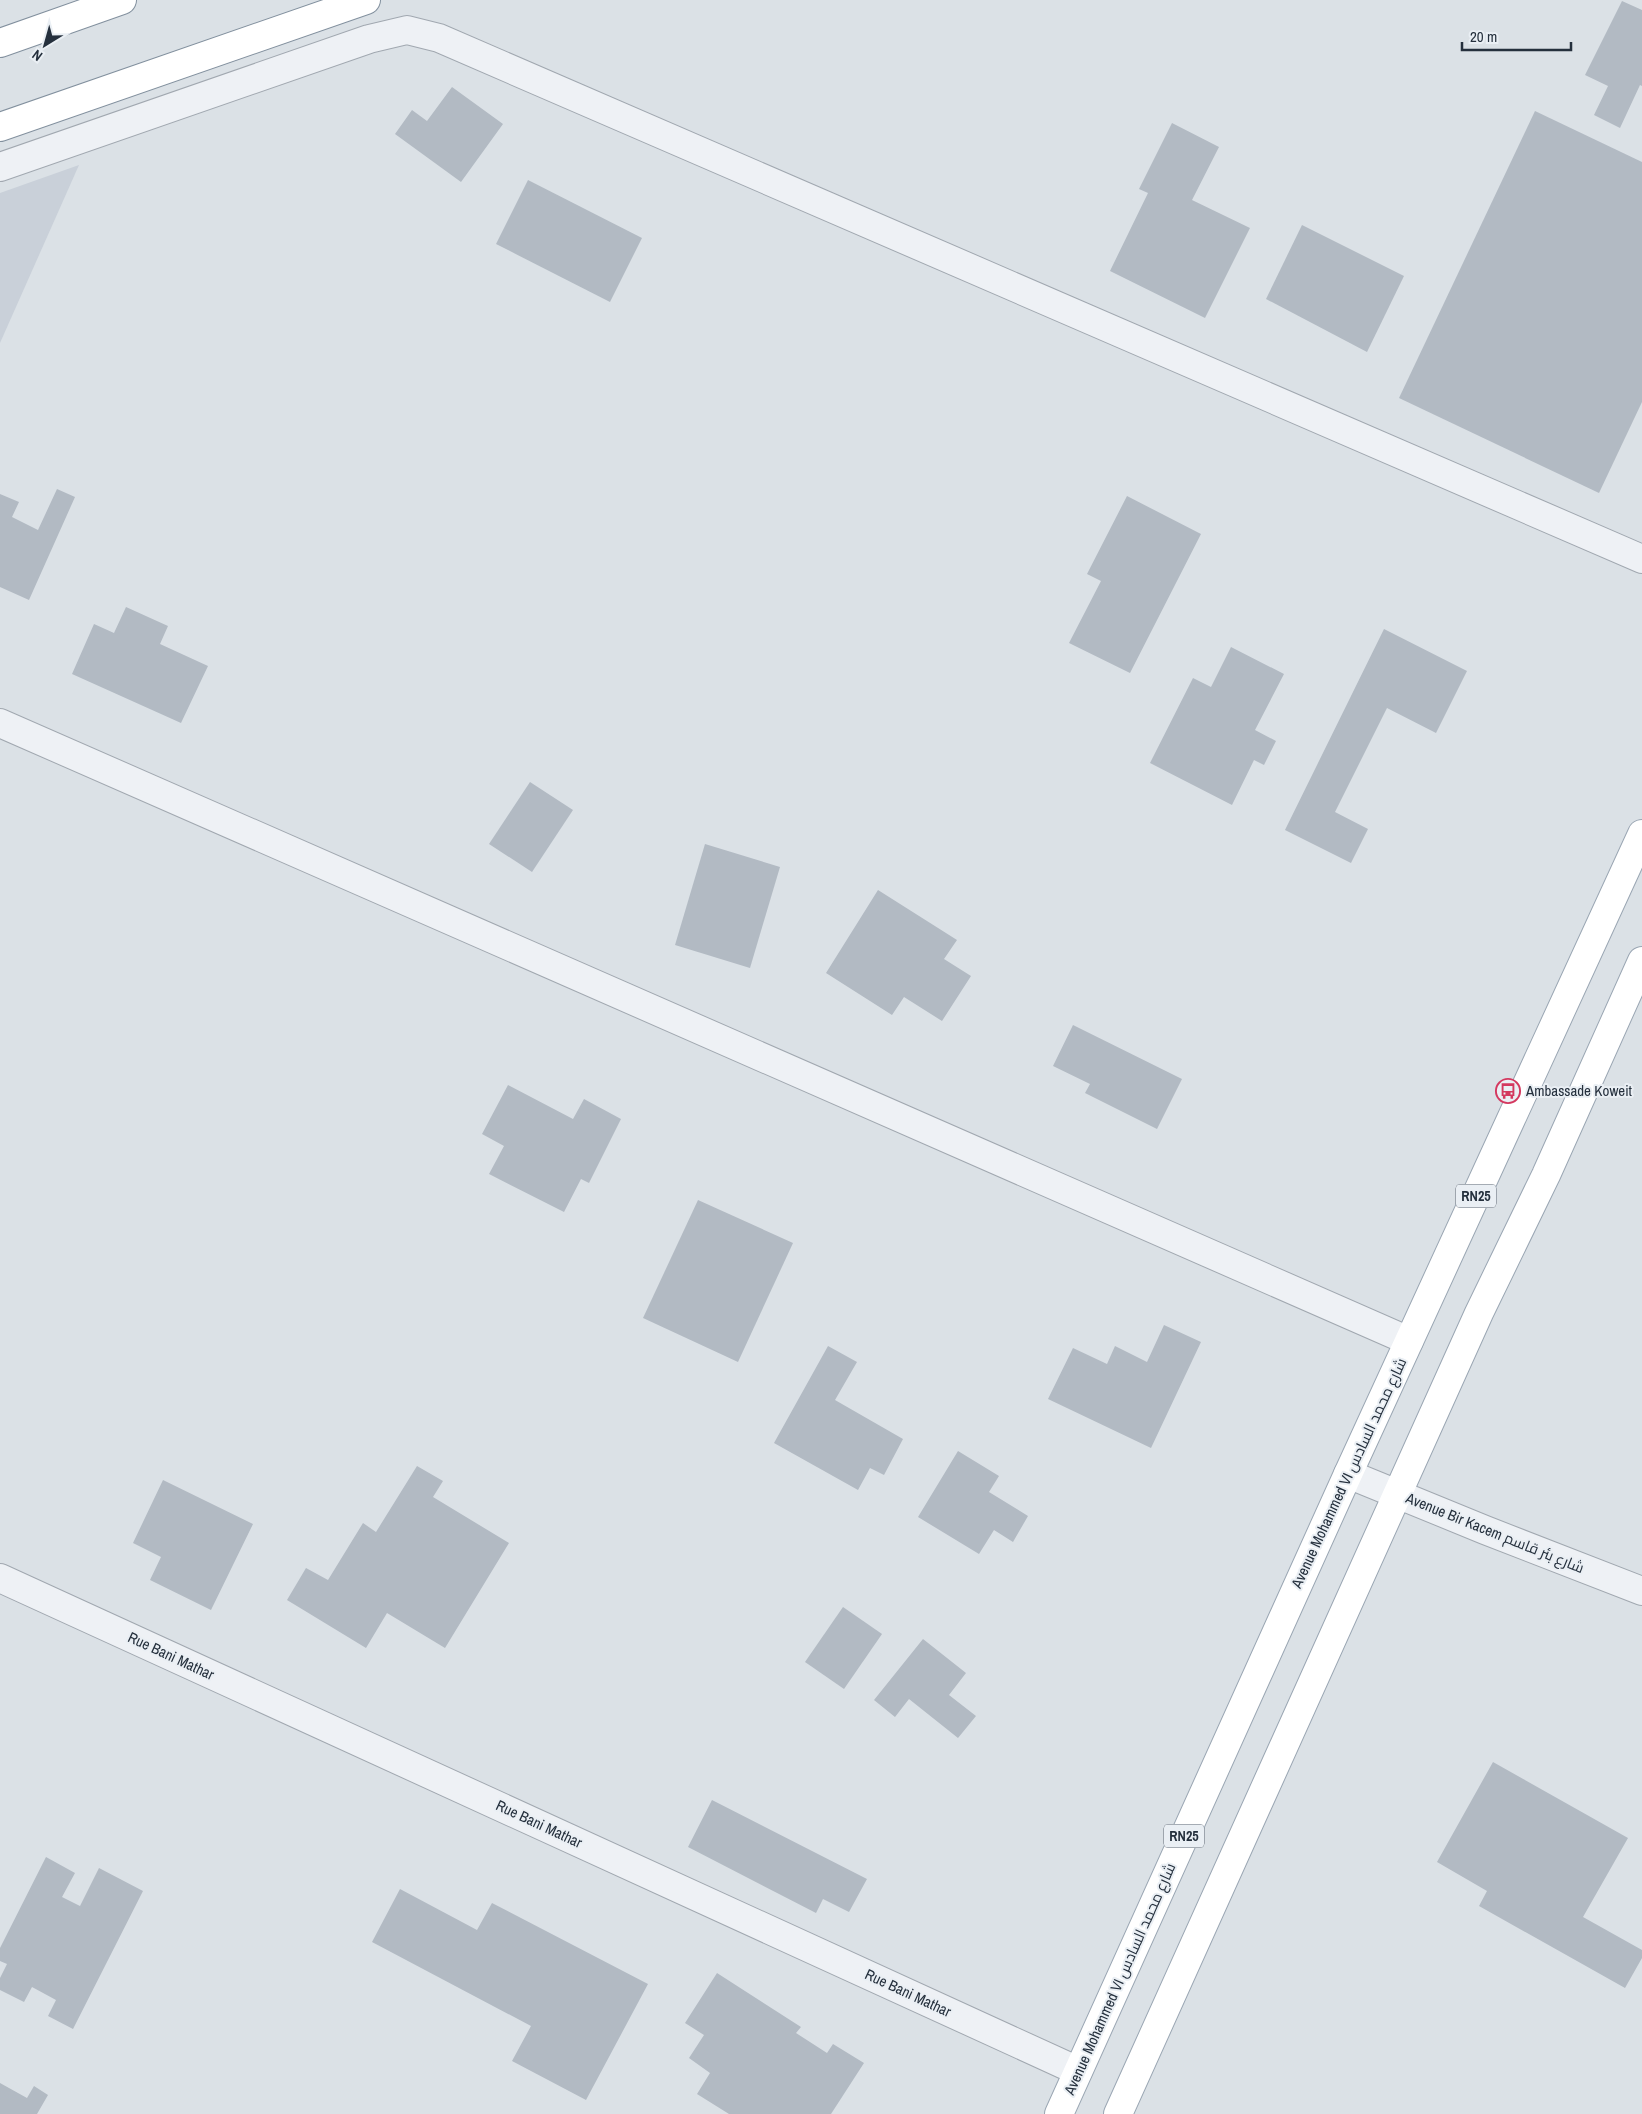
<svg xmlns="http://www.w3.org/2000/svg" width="1642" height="2114" font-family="'Archivo Narrow',Cairo,sans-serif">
<rect width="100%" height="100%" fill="#dbe1e6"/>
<polygon fill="#c9d0d9" points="79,165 0,343 0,193"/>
<g fill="#b2bac3">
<polygon points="1622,1 1642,10 1642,86 1640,85 1620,128 1594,115 1608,86 1585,75"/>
<polygon points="452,87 503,124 461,182 395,134 412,110 427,121"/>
<polygon points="1535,111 1642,162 1642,402 1599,493 1399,398"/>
<polygon points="1172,123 1219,147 1192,200 1250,228 1205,318 1110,271 1148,193 1139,189"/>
<polygon points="528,180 642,238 610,302 496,244"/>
<polygon points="1302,225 1404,276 1367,352 1266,299"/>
<polygon points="57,489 75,497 29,600 0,587 0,494 19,502 12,517 38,530"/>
<polygon points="1127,496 1201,534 1130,673 1069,643 1101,581 1087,574"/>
<polygon points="126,607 168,626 160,644 208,666 181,723 72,674 94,624 114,633"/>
<polygon points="1384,629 1467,671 1436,733 1387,708 1335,812 1368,829 1351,863 1285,830"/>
<polygon points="1231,647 1284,674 1255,730 1276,741 1264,765 1254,760 1232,805 1150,763 1193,678 1211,687"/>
<polygon points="530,782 573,810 532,872 489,844"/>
<polygon points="705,844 780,867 750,968 675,945"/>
<polygon points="878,890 957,940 944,959 971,976 942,1021 904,997 892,1015 826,973"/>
<polygon points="1073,1025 1182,1079 1157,1129 1085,1093 1090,1084 1053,1066"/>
<polygon points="508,1085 573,1119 584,1099 621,1119 589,1183 581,1179 564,1212 489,1174 504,1146 482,1134"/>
<polygon points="698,1200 793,1243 738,1362 643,1318"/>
<polygon points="1164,1325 1201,1342 1151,1448 1048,1399 1073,1348 1107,1364 1115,1346 1147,1362"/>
<polygon points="828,1346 857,1362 835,1400 903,1439 884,1475 870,1468 858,1490 774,1443"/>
<polygon points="958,1451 999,1476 989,1492 1028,1516 1013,1542 994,1530 979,1554 918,1517"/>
<polygon points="417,1466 443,1481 433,1497 509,1543 445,1648 387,1613 366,1648 287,1600 306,1568 328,1580 363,1523 376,1532"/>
<polygon points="163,1480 253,1524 211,1610 150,1580 161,1557 133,1543"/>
<polygon points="843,1607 882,1634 844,1689 805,1662"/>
<polygon points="923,1639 966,1673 949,1695 976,1716 958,1738 909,1699 895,1717 874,1700"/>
<polygon points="1493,1762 1628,1838 1583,1917 1642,1950 1642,1958 1625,1988 1479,1906 1487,1891 1437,1862"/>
<polygon points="712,1800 867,1879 849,1912 823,1899 816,1913 688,1847"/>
<polygon points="46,1857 75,1873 62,1897 80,1906 99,1868 143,1891 73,2029 48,2016 56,2000 32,1987 24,2002 0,1990 0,1978 7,1964 0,1961 0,1948"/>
<polygon points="400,1889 477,1930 492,1903 648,1984 586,2100 512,2061 531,2026 372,1942"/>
<polygon points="717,1973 801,2027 796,2033 827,2053 833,2044 864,2063 831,2114 729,2114 697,2094 710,2073 689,2058 704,2035 685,2023"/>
<polygon points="0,2083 27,2098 34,2086 48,2095 37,2114 0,2114"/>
</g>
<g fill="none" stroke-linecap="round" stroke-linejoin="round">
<defs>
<g id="minor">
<polyline points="0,167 369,39 407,30 439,38 1642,559"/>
<polyline points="0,723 1409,1341"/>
<polyline points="0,1578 1078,2071"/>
</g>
<polyline id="tertiary" points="1348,1474 1485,1530 1642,1591"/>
<g id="primary">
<polyline points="1059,2114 1348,1474 1642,834"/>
<polyline points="1118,2114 1479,1313 1546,1175 1642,961"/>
</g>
<g id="trunk">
<polyline points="0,43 122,0"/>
<polyline points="0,127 366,0"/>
</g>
</defs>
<use href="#minor" stroke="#a1a8b0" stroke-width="30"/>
<use href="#tertiary" stroke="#a1a8b0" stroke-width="30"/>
<use href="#primary" stroke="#9aa6b3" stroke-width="30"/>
<use href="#trunk" stroke="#82909e" stroke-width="30"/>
<use href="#minor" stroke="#eef1f5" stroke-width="28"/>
<use href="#tertiary" stroke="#eef1f5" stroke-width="28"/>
<use href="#primary" stroke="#fff" stroke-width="28"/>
<use href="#trunk" stroke="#fff" stroke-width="28"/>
</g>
<defs>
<symbol id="bus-ring" viewBox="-11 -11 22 22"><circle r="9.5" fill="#eaeff4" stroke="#d4385f" stroke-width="1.5"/><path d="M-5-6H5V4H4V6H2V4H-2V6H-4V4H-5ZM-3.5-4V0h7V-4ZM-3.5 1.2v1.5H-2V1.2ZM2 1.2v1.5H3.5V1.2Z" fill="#d4385f"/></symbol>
</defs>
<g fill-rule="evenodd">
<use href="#bus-ring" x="1494" y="1077" width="28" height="28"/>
</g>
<g text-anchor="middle" stroke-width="4" stroke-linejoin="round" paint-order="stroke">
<g fill="#eaeff4" stroke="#606974" stroke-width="1">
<rect x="1456" y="1184.5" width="40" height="23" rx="4"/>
<rect x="1164" y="1824.5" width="40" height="23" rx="4"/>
</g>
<g font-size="14" font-weight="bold" fill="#25303d">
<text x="1476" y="1201">RN25</text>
<text x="1184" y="1841">RN25</text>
</g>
<g font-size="15" fill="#25303d" stroke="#eaeff4" text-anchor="start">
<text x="1526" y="1096">Ambassade Koweit</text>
</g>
<g font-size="15" fill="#25303d" stroke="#eaeff4">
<text transform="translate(1349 1473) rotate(-65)" y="5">Avenue Mohammed VI شارع محمد السادس</text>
<text transform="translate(1495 1533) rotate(22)" y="5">Avenue Bir Kacem شارع بئر قاسم</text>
<text transform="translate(171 1656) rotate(25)" y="5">Rue Bani Mathar</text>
<text transform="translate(539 1824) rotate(25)" y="5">Rue Bani Mathar</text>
<text transform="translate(1120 1979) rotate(-66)" y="5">Avenue Mohammed VI شارع محمد السادس</text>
<text transform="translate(908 1993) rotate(25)" y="5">Rue Bani Mathar</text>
</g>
</g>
<g transform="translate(45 45) rotate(217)" stroke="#eaeff4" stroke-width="4" paint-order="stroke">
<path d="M0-4L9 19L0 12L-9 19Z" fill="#25303d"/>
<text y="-8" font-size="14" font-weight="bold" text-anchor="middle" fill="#25303d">N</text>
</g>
<path d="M1462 42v8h109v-8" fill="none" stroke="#25303d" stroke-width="2.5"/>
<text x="1470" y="42" font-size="15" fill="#25303d" stroke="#eaeff4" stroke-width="4" paint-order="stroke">20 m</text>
</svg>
